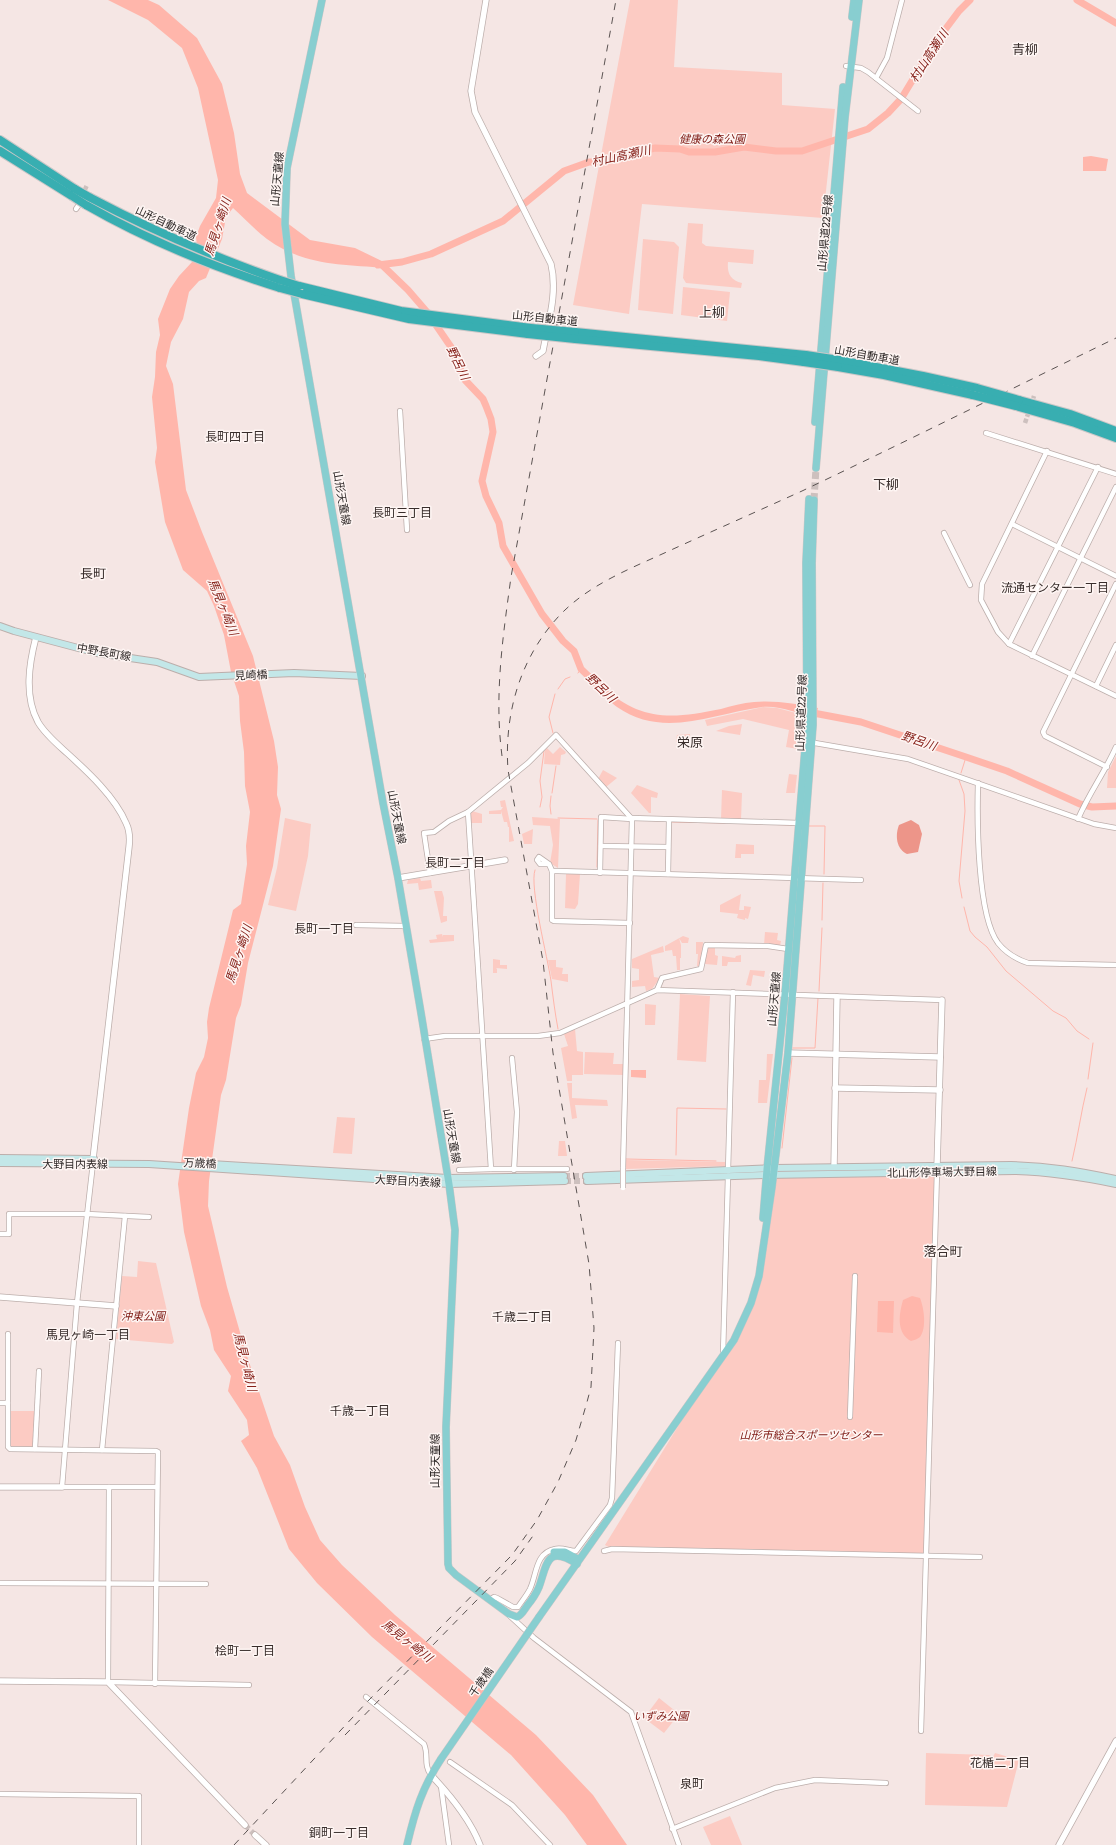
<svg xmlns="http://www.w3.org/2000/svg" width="1116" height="1845" font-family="Literata,'Noto Sans JP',serif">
<rect width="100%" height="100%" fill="#f5e6e4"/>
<g fill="#fccbc3">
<polygon points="630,0 678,0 674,67 782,73 782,105 835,109 823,218 642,204 629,314 573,305"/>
<path d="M688 223 703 224 702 243 706 246 754 250 753 264 728 262C727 273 730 280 742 283L741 288 686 283 683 278Z"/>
<polygon points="643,239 674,242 679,247 673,314 638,310"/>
<polygon points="683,287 730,292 727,321 681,315"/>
<polygon points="763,707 777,708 800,714 798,749 786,747 789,730 743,719 707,726 705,720"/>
<polygon points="742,724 740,735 716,731 729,726"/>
<polygon points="690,734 689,744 676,742 677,735"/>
<polygon points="560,747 566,752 565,754 561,755 560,765 544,764 545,750 547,748 553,754"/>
<polygon points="1116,756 1116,788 1107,788 1108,772"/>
<polygon points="603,770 617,778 606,787 598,779"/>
<polygon points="789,774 797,775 795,793 786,793"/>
<polygon points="637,785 658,793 657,798 651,797 651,813 649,813 631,793"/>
<polygon points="722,790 742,793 741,820 721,819"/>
<polygon points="505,800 514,841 509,842 509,827 508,827 507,822 504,822 501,811 501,814 489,814 489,811 501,810 503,807 501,807 500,801"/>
<polygon points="472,811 482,814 482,823 470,823 470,815"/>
<polygon points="532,817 560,819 558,868 550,863 553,845 550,826 533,825"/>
<polygon points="285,818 311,824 308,856 296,911 268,905 277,868"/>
<polygon points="533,829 532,844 524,844 522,834"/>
<polygon points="736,844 754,845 754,854 741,854 741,858 735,858"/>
<polygon points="566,874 580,874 578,904 575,909 565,908"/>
<polygon points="420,878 421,881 431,880 432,888 419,890 418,883 407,884 408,880"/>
<polygon points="434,891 442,891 444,898 443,916 447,916 447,921 441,923"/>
<polygon points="741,894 739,910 744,910 744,906 751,907 748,919 745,918 745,920 737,918 738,914 720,912 720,905"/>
<polygon points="765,932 778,933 777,940 781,941 780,946 764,945"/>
<polygon points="442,934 443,937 443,935 454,935 454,941 430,943 429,940 437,939 436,935"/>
<polygon points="683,936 689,938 688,943 682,943 679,938 681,945 681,958 680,958 680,970 677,970 676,956 673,956 672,950 665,951 665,946"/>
<polygon points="696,942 703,942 701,964 699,966 697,966 698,954 696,954"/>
<polygon points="663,946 664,952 651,955 654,977 660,978 652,989 646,991 645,986 632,987 632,981 639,980 639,969 632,968 632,959"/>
<polygon points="709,947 715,947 715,955 718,956 717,965 705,964 706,950"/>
<polygon points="741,955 741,962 728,962 727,966 722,966 722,956 735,958 736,956"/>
<polygon points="493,959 500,960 500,965 507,965 507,969 496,968 497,969 497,973 493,973"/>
<polygon points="548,960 556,960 556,967 563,968 562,974 568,974 568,982 552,979"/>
<polygon points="750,970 765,971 764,977 753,975 751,986 746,985"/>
<polygon points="680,994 710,996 706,1062 677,1060"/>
<polygon points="645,1004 656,1005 655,1025 645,1025"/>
<polygon points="575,1029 577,1051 583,1052 583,1075 572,1075 572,1081 567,1081 561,1048 568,1046 564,1034"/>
<polygon points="585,1052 614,1053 613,1064 623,1064 623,1075 584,1074"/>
<polygon points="767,1054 773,1054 767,1103 758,1103 759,1080 766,1080"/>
<polygon points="567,1083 572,1083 572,1098 607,1100 608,1106 575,1105 577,1118 572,1119"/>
<polygon points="337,1117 355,1118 352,1154 333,1153"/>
<polygon points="559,1141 565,1141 567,1156 558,1156"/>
<polygon points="626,1160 725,1162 725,1166 626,1169"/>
<polygon points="937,1173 926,1556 612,1549 605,1545 706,1381 734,1340 751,1303 774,1175"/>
<polygon points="138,1261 156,1263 174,1342 172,1344 116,1339 122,1276 137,1277"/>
<polygon points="11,1411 35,1411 33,1447 10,1446"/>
<polygon points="659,1698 679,1714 664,1733 644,1718"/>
<polygon points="926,1753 989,1755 993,1757 995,1753 1019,1760 1007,1807 925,1805"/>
<polygon points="730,1816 742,1845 711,1845 703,1827"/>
</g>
<path fill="#ed9589" d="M911 820 919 825 922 834 918 852 907 854C896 849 895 835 899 825Z"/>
<g fill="#ffb6ab">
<path d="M108 0H148L159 5 197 38 222 84 234 133 240 174 247 193 310 240 355 248 388 264 385 268C341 264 304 266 267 239 255 230 244 218 233 208L226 217 222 239 206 278 199 281 189 292 183 319 171 342 166 366 173 384 186 490 202 532 253 656 274 741 278 767 277 795 281 809 273 866 248 963 241 1005 236 1018 226 1080 221 1095 209 1181 208 1206 227 1287 246 1353 274 1436 290 1465 305 1507 320 1540 342 1565 395 1615 536 1735 593 1795 627 1845H587L565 1815 511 1755 372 1637 317 1583 289 1549 257 1468 241 1441 249 1435 247 1420 228 1391 231 1376 214 1350 210 1330 201 1306 184 1232 178 1184 189 1108 196 1073 204 1057 208 1038 207 1022 209 1008 233 910 241 904 247 864 246 846 250 812 245 786 244 752 240 721 239 696 231 672 224 635 214 606 207 591 183 570 165 522 155 462 157 448 152 397 155 377 156 352 160 335 158 319 170 289 179 276 192 262 197 246 196 237 200 226 216 198 218 180 198 88 182 48 148 20Z"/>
<polygon points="1091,156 1108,159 1106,171 1083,171 1083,157"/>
<path d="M601 685C640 722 672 719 721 709 731 706 743 703 754 702 775 700 797 704 818 708L816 717C799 714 779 705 762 707 712 714 663 739 617 707 610 702 603 694 597 688Z"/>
<polygon points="631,1070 646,1070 646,1078 631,1077"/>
<path d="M912 1296 920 1298C924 1308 927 1328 920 1337 918 1339 914 1340 911 1341 896 1333 899 1314 903 1300Z"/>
<polygon points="878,1301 894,1301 893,1333 877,1332"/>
</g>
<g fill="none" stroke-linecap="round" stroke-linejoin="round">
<g stroke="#ffb6ab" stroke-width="1">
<polyline points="578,673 581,669"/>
<polyline points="558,689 565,679 570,677"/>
<polyline points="553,733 549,717 555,694"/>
<polyline points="557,739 569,753"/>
<polyline points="961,773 966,757"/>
<polyline points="959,780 964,794 965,811 959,881 962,898"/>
<polyline points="552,793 556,766"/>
<polyline points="551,796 550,806 551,814"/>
<polyline points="540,807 542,797 540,781 544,751"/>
<polyline points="558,818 597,819"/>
<polyline points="637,820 666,821"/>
<polyline points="671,822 725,823"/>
<polyline points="760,824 792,825"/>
<polyline points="809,826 825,826 824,874"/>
<polyline points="597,867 598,820"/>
<path d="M535 870C529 886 548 959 551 981 553 997 555 1013 558 1029"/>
<polyline points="964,907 970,931 975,937 987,947 1006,971 1053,1011 1066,1018 1077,1031 1089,1039"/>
<polyline points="822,920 823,883"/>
<polyline points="819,991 822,928"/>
<polyline points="793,1048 815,1048 818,998"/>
<polyline points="1088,1079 1093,1043"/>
<polyline points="782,1148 792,1058"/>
<polyline points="676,1155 677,1108 726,1109"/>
<polyline points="626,1159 716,1161"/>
<path d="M1072 1161C1078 1136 1081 1112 1087 1088"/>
</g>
<g stroke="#ffb6ab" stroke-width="7">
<polyline points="1077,0 1116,23"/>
<polyline points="378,265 402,262 431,254 503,221 564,171 589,162 606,162 621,156 655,148 680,149 689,152 715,152 744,147 776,151 802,151 868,129 888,113 901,99 935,43 959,11 970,0"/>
<polyline points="382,265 408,290 427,312 451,347 465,380 483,399 486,406 491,419 493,432 482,481 486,496 499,523 503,546 542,614 563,641 574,651 581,669 606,693"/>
<polyline points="808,712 861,722 966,757 1007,771 1080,804 1092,807 1116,806"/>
</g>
<g stroke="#cdc0be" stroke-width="4.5" stroke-dasharray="4.5 2" stroke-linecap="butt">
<polyline points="82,196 87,185"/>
<polyline points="1025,423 1034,396"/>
</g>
<polyline stroke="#cdc0be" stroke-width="5.5" stroke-dasharray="5.5 3" stroke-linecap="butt" points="245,1825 255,1835"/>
<g stroke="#cdc0be" stroke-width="6" stroke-dasharray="6 3" stroke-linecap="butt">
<polyline points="564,1176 586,1176"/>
<polyline points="565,1181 587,1181"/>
</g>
<polyline stroke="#cdc0be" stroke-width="7" stroke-dasharray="7 3.5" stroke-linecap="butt" points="814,500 816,468"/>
<defs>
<g id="minor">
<polyline points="846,66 861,68 868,72 918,111"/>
<polyline points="876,78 887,58 902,0"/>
<polyline points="76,209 78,206"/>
<polyline points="400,411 407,530"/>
<polyline points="986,433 1116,474"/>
<polyline points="1047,451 982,584 981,600 998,632 1009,644 1116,696"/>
<polyline points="1012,524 1116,576"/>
<polyline points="944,533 970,585"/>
<polyline points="1009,644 1098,467"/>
<polyline points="1032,656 1116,487"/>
<polyline points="1096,686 1116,645"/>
<polyline points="809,742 908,759 1094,824 1116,828"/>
<polyline points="1107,767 1045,736 1043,732 1116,584"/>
<path d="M978 783C977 819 977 915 998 943 1006 953 1016 959 1028 963L1116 965"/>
<polyline points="631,818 800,823"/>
<path d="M1078 819C1089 793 1105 772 1116 747"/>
<polyline points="601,846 668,847"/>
<polyline points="549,864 539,857 537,860 540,864 549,864 552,871 558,871 861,880"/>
<polyline points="552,871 552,920 554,921 630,923"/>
<polyline points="430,873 424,833 434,832 449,821 468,812"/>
<polyline points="600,873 601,817 632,819"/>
<polyline points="668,874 669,820"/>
<polyline points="356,925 406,926"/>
<polyline points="657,990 662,978 701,969 706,945 768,946 788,949"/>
<polyline points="424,1039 445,1036 538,1036 560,1033 657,990 942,1000"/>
<polyline points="512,1058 517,1112 514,1170"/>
<polyline points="93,1163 77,1303 62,1487 157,1487"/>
<polyline points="491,1169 567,1169"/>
<polyline points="459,1170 491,1169 468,812 528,763 556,735 632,819 623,1168"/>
<polyline points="728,1171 733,992"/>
<polyline points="0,1234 9,1234 9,1214 87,1214 149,1217"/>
<polyline points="8,1334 8,1447 10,1449 156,1451 158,1452 155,1684"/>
<polyline points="723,1354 728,1176"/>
<polyline points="0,1403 8,1403"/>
<polyline points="850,1417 855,1276"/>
<polyline points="35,1449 39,1371"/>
<polyline points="102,1450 125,1216"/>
<polyline points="109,1487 108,1682 249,1685"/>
<polyline points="604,1551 612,1549 980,1557"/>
<polyline points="0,1583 206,1584"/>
<path d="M490 1600 494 1597 497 1598 513 1607H518C522 1601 527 1595 530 1589 537 1574 535 1553 555 1549 562 1547 569 1551 576 1551L610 1505 612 1498 618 1343"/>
<polyline points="510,1616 534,1638 631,1712 679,1845"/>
<path d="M366 1697 424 1744C429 1756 423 1764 431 1775"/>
<polyline points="921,1731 937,1171"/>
<polyline points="450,1762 512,1805 550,1845"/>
<polyline points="441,1786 449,1845"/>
<polyline points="0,1794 139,1796 139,1845"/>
<polyline points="672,1829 775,1788 815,1780 886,1783"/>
</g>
<g id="tertiary">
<path d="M486 0 471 91 475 112 551 264C558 293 548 323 543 351L536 356"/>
<path d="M36 637C29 664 24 696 38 722 45 734 57 744 67 753 88 772 115 797 126 823 130 831 130 839 129 847L93 1159"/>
<polyline points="398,878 505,860"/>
<polyline points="788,1053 940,1057"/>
<polyline points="835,1088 940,1090"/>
<polyline points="834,1167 837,997"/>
<polyline points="937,1167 942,1000"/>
<polyline points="0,1297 116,1306"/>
<polyline points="0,1487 62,1487"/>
<polyline points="0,1681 108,1682 245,1825"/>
<path d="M431 1775C450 1795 470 1819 480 1845"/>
<polyline points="255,1835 266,1845"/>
<polyline points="1059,1845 1116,1741"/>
</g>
<g id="secondary">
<polyline points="0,626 14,631 97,653 157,662 199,677 294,673 362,676"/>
<polyline points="0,1158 94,1159"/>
<polyline points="0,1163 149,1164 449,1184 565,1181"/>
<polyline points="211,1164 448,1178 564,1176"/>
<path d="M586 1176 775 1168 1011 1165C1049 1166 1079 1171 1116 1179"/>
<path d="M587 1181 766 1175 1015 1171C1049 1172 1082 1177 1116 1184"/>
</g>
<g id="primary">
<path d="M322 0 287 168 285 224 291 276 383 803 398 878 421 1013 449 1184 455 1230 446 1427 448 1564 449 1568 456 1575 509 1614 517 1617C522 1615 524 1610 527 1606 532 1600 536 1594 539 1587 547 1565 546 1544 577 1564"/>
<polyline points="852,17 854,0"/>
<polyline points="815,422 843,87"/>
<polyline points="816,468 845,117 859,0"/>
<polyline points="763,1218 767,1169 785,994 807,724 806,563 809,499"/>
<polyline points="554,1552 565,1552 576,1558"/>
<polyline points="539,1617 734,1340 751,1303 759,1276 772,1187 788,1053 813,725 812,563 814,500"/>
<path d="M407 1845C415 1811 422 1788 441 1759"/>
</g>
<g id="motorway">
<polyline points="0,140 75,189"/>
<polyline points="0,151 72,196"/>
<path d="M89 197C151 230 214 257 280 280"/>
<path d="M86 205C147 240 213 267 280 288"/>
<polyline points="299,286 401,311 531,328"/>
<polyline points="302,294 409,319 528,334"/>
<polyline points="575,332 806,355"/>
<polyline points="575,339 759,356 804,362"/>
<polyline points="839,360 923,376 977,388"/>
<polyline points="838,367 884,375 973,395"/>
<polyline points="1019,400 1070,414 1116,431"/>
<polyline points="1016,406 1075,423 1116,438"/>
</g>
</defs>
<use href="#minor" stroke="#bcaeab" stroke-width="6"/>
<use href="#tertiary" stroke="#bcaeab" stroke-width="7"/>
<use href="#secondary" stroke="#bcaeab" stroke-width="8"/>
<use href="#primary" stroke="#c9c7c7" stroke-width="8"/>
<use href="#motorway" stroke="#c9c7c7" stroke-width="10"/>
<use href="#minor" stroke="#fff" stroke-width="4.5"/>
<use href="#tertiary" stroke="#fff" stroke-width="5.5"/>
<use href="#secondary" stroke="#c3e7e8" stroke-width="6"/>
<use href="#primary" stroke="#88ced0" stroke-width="7"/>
<use href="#motorway" stroke="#38aeb1" stroke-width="8"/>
<g stroke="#5b5352" stroke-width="1" stroke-dasharray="7 7" stroke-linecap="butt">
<path d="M502 756C494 695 503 636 511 577L616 0"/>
<polyline points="345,1735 515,1561 535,1533"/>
<path d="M234 1845 367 1702 512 1555 537 1520 558 1482 576 1440 587 1402 591 1387 594 1328 589 1264 553 1053 543 961 508 770C504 714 520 658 559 616 589 584 632 568 671 550 715 530 758 511 802 491 907 441 1011 389 1116 338"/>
</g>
<defs>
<polyline id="minor-bridge" points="623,1188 623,1168"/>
<polyline id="primary-bridge" points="441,1759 539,1617"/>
<g id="motorway-bridge">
<polyline points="75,189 89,197"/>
<polyline points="72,196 86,205"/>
<polyline points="280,280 299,286"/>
<polyline points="280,288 302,294"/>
<polyline points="531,328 575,332"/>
<polyline points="528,334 575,339"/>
<polyline points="806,355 839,360"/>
<polyline points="804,362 838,367"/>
<polyline points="977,388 1019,400"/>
<polyline points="973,395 1016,406"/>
</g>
</defs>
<use href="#minor-bridge" stroke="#bcaeab" stroke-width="6" stroke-linecap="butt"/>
<use href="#primary-bridge" stroke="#c9c7c7" stroke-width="8" stroke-linecap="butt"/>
<use href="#motorway-bridge" stroke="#c9c7c7" stroke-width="10" stroke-linecap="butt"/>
<use href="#minor-bridge" stroke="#fff" stroke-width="4.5"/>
<use href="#primary-bridge" stroke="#88ced0" stroke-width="7"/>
<use href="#motorway-bridge" stroke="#38aeb1" stroke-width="8"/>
</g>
<g text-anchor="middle" stroke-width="3" stroke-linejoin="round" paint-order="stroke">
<g font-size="11" font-style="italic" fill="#7d1711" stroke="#fef5f3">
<text x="712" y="143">健康の森公園</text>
<text x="143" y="1320">沖東公園</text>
<text x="811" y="1439">山形市総合スポーツセンター</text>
<text x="661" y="1720">いずみ公園</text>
</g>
<g font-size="11" fill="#2f2928" stroke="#fef5f3">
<text transform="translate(277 179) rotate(-85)" y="4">山形天童線</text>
<text transform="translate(166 223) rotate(25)" y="4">山形自動車道</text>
<text transform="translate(825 233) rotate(-85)" y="4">山形県道22号線</text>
<text transform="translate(545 318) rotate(6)" y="4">山形自動車道</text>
<text transform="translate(867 355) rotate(10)" y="4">山形自動車道</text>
<text transform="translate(342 498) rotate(80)" y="4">山形天童線</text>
<text transform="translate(104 652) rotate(10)" y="4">中野長町線</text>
<text transform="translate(251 675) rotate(-3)" y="4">見崎橋</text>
<text transform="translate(801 713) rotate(-88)" y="4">山形県道22号線</text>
<text transform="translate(397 817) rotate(79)" y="4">山形天童線</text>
<text transform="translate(774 999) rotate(-85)" y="4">山形天童線</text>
<text transform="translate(452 1136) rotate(80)" y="4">山形天童線</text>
<text transform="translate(200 1163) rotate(3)" y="4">万歳橋</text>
<text x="75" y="1168">大野目内表線</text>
<text transform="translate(942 1172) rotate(-1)" y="4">北山形停車場大野目線</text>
<text transform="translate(408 1181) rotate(3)" y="4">大野目内表線</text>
<text transform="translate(435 1461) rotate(-90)" y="4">山形天童線</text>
<text transform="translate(481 1682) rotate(-55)" y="4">千歳橋</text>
</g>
<g font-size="12" font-style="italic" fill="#862019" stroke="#fef5f3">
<text transform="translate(929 56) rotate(-57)" y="4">村山高瀬川</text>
<text transform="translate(621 156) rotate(-12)" y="4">村山高瀬川</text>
<text transform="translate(218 227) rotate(-72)" y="4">馬見ヶ崎川</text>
<text transform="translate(458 363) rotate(64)" y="4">野呂川</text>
<text transform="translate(223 607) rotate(68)" y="4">馬見ヶ崎川</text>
<text transform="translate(601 688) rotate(44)" y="4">野呂川</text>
<text transform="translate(919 741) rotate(19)" y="4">野呂川</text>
<text transform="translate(239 954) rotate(-72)" y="4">馬見ヶ崎川</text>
<text transform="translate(245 1362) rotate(76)" y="4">馬見ヶ崎川</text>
<text transform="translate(407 1641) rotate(38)" y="4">馬見ヶ崎川</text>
</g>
<g font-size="12" fill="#382d2b" stroke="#fef5f3">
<text x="235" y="441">長町四丁目</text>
<text x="402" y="517">長町三丁目</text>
<text x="1055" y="592">流通センター一丁目</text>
<text x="455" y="867">長町二丁目</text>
<text x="324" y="933">長町一丁目</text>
<text x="522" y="1321">千歳二丁目</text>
<text x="88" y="1339">馬見ヶ崎一丁目</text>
<text x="360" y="1415">千歳一丁目</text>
<text x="245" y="1655">桧町一丁目</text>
<text x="1000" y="1767">花楯二丁目</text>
<text x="692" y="1788">泉町</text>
<text x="339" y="1837">銅町一丁目</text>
</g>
<g font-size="13" fill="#382d2b" stroke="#fef5f3">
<text x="1025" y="54">青柳</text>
<text x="712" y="317">上柳</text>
<text x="886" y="489">下柳</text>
<text x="93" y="578">長町</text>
<text x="690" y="747">栄原</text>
<text x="943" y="1256">落合町</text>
</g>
</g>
</svg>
